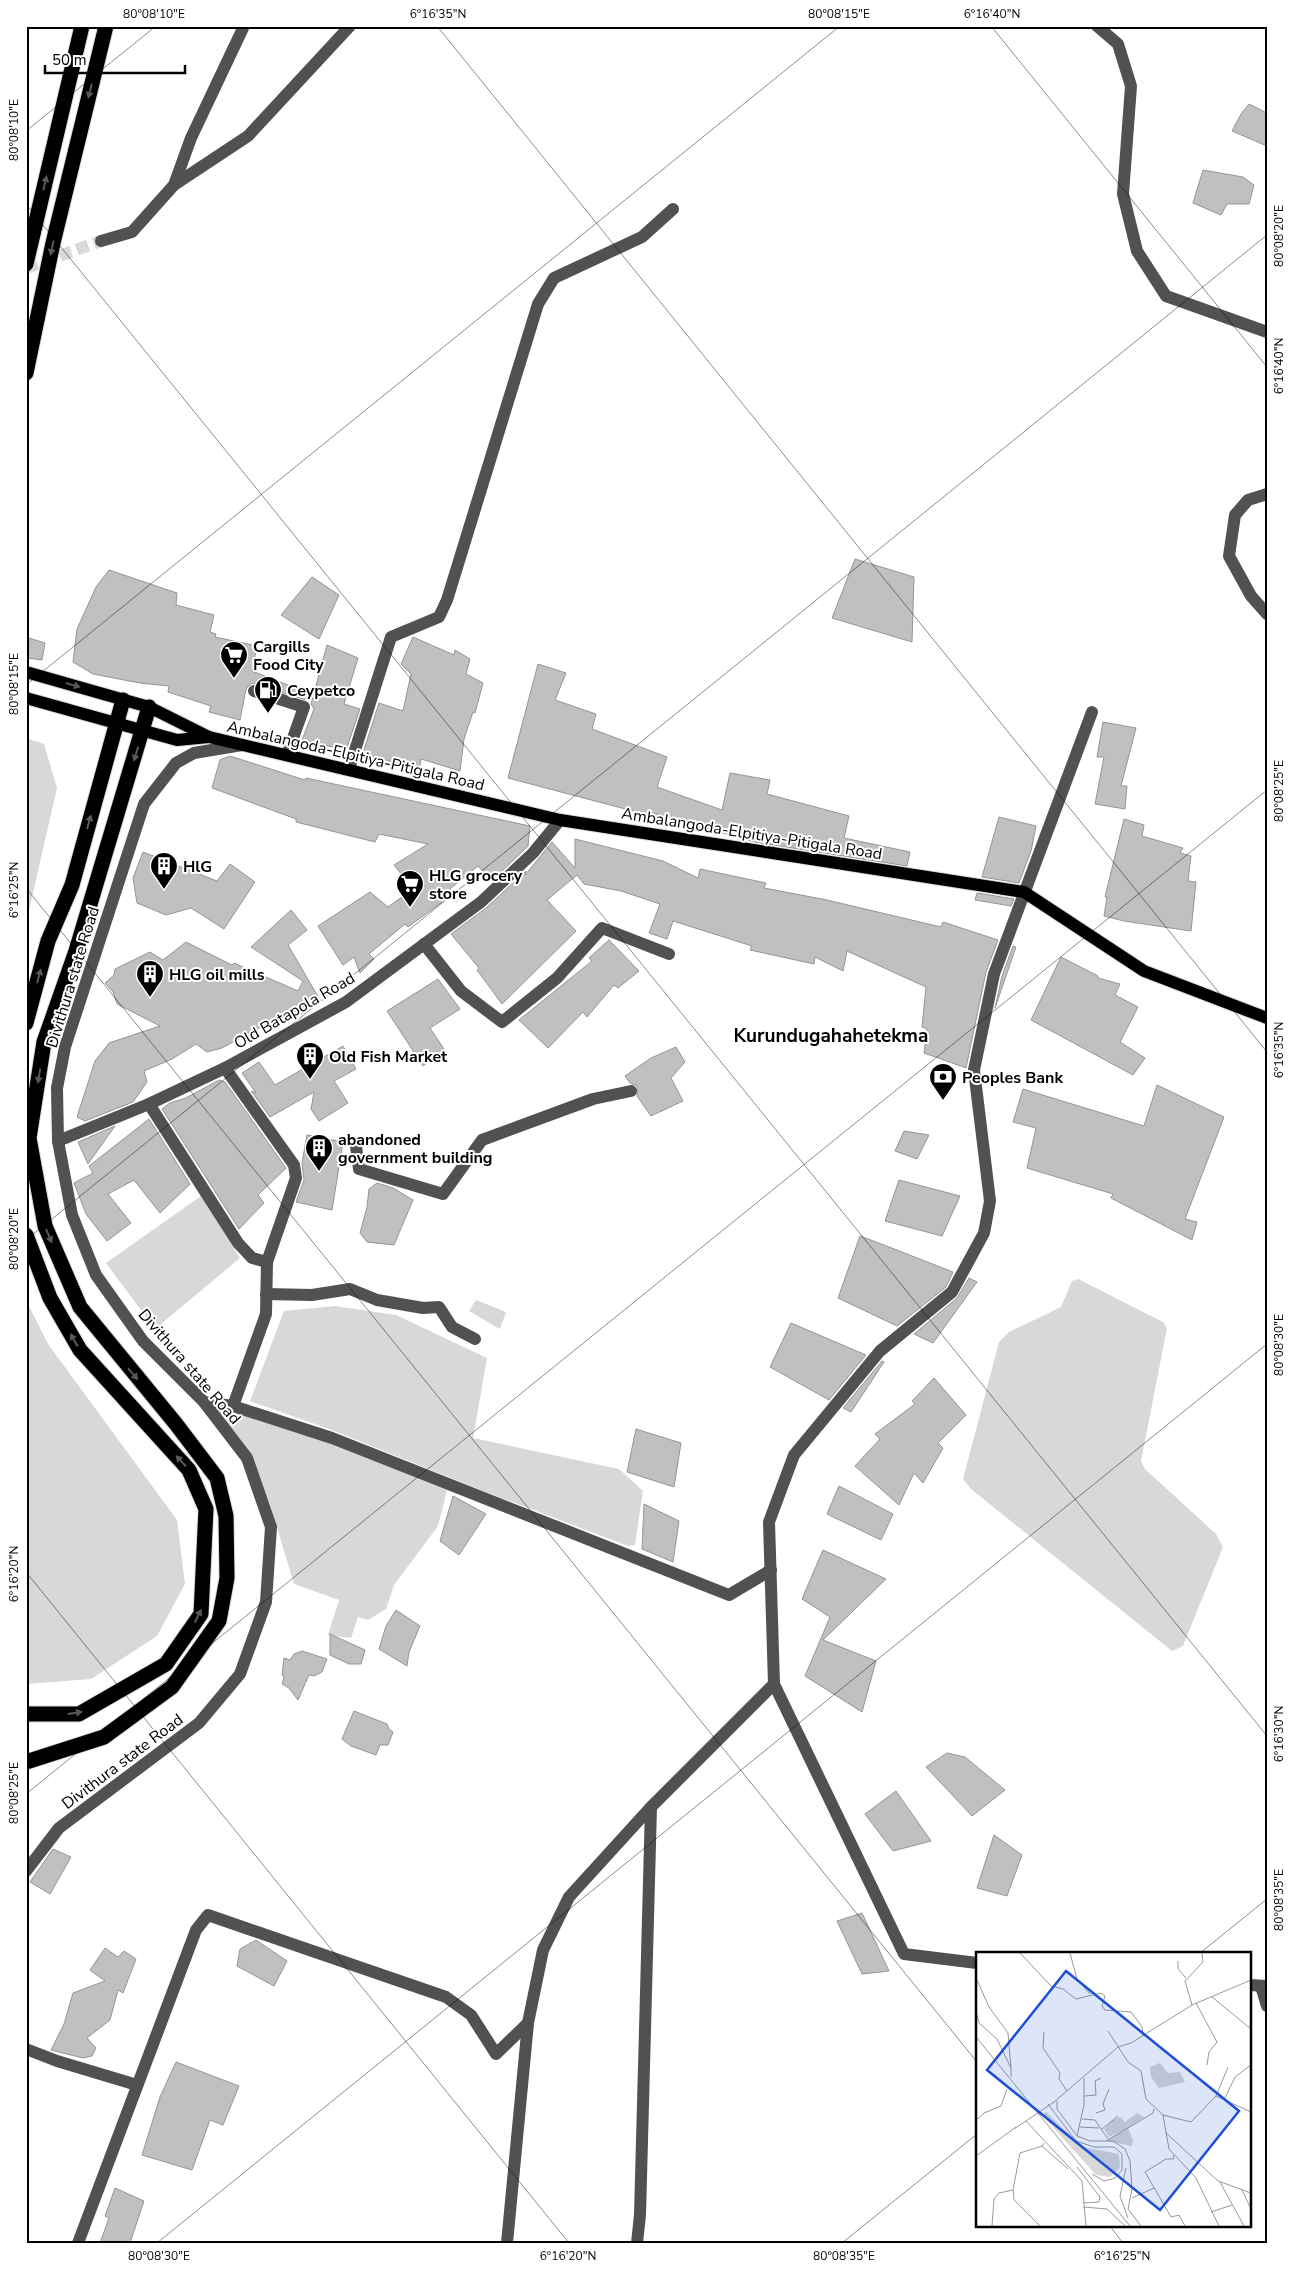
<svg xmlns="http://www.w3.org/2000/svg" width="1293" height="2269" font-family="'Nunito Sans',sans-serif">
<rect width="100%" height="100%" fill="#fff"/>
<g fill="#d8d8d8">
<polygon points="26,738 44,744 57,788 26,923"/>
<polygon points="201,1196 240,1258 155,1329 106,1263"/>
<polygon points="1078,1279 1163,1322 1167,1328 1141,1461 1145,1469 1216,1534 1223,1547 1183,1646 1172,1651 971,1489 963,1479 999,1342 1009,1332 1061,1307 1072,1281"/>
<polygon points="26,1300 48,1344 177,1520 185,1584 157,1636 91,1679 26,1684"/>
<polygon points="476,1300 506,1312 500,1329 469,1311"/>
<polygon points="335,1306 396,1315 487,1358 473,1438 619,1469 643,1491 635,1545 628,1546 486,1492 329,1429 250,1401 284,1311"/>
<polygon points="204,1402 259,1415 447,1490 438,1526 394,1585 386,1609 368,1620 358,1617 351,1638 328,1635 339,1600 294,1584 270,1504 247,1458"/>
</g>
<g fill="#c0c0c0" stroke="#959595">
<polygon points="1249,104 1267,113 1267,146 1232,131 1241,114"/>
<polygon points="1203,170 1243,177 1254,185 1249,204 1227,204 1221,215 1193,203"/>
<polygon points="855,559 914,577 912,642 832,618"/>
<polygon points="109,570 177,593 176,605 214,615 210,632 216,634 215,637 257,646 252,671 311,694 309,701 252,683 246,689 240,720 209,712 211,706 168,692 169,686 140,683 93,674 73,662 77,629 96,587"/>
<polygon points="312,577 339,595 319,639 281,615"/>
<polygon points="413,637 454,655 455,650 470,659 466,674 483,683 475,713 473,712 464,739 460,771 421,759 419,770 363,753 379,703 403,711 411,674 401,664"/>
<polygon points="29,638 45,643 42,660 28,658"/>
<polygon points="327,645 358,658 344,704 360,709 346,750 302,740 314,709 311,704"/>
<polygon points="538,664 566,673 555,700 596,714 592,729 667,757 657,787 722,810 730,773 770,780 767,794 849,816 844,838 910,852 907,866 755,842 649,812 648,815 508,778"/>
<polygon points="1103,722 1136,728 1121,786 1127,786 1125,809 1095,804 1104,757 1097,757"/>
<polygon points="230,756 305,780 306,778 530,826 528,846 492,881 478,866 451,888 441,903 408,927 405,924 369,954 374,959 360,973 354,957 343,965 318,926 370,892 388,907 413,889 394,865 428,844 379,834 375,842 296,822 296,819 212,788 220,760"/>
<polygon points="999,817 1036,826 1031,851 1019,883 982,877"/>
<polygon points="1124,819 1144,825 1142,836 1183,848 1180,853 1191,856 1188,881 1196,882 1191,931 1124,921 1104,916 1107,897 1105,897"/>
<polygon points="575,839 663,861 698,878 700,869 766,883 764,888 827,900 941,927 943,922 998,940 986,972 966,1068 924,1053 927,1029 922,1027 926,987 847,951 843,971 815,957 814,964 750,950 752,946 673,921 667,939 649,933 660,904 621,891 584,884 577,875 547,900 576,931 502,1004 477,970 479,968 451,934 486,908 526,871 525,875 552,842 575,868"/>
<polygon points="143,852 217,881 230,864 255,882 224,929 191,908 166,915 137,903 133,878"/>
<polygon points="977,893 1014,899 1011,906 975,900"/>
<polygon points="291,910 307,930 288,945 320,1000 301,1014 295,1011 281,1016 222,1048 207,1052 196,1044 172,1059 144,1071 147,1082 133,1102 85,1121 77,1117 95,1061 109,1043 160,1026 117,1004 113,992 105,983 114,975 115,969 150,952 163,960 186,942 232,965 234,963 298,991 303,981 251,947"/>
<polygon points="609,940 639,971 618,988 614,985 587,1017 583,1012 548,1048 519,1020 592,961 589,958"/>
<polygon points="1013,946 1016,947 995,1008 1002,976"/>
<polygon points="1061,957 1098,976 1098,978 1120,984 1115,995 1138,1007 1120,1042 1145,1058 1133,1075 1031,1020"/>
<polygon points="438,979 460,1009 430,1028 444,1049 423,1066 387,1011"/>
<polygon points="343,1046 356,1069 334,1081 348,1103 319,1121 311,1109 314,1092 270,1117 251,1091 256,1093 242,1073 259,1062 275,1085"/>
<polygon points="676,1047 685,1062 671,1078 683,1101 651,1116 637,1096 637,1086 630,1083 625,1076 651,1058"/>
<polygon points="219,1080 225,1082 286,1168 258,1195 264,1203 239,1229 162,1109 170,1103 186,1098"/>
<polygon points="1157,1085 1224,1117 1185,1219 1197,1222 1192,1240 1111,1198 1113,1194 1027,1168 1036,1128 1013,1122 1023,1089 1144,1126"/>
<polygon points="149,1119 190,1184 160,1213 134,1180 108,1194 131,1223 107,1241 86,1214 74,1183 93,1173 89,1166"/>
<polygon points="115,1126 88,1164 78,1142"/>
<polygon points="904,1131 929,1135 917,1159 895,1151"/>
<polygon points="307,1135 343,1142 332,1210 296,1202 304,1180 302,1163"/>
<polygon points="899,1180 960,1196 942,1236 885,1221"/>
<polygon points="377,1183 393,1188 413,1200 394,1245 367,1242 360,1233 367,1207 369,1189"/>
<polygon points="860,1236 884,1245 953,1272 946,1287 897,1326 838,1298"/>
<polygon points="969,1278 977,1282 933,1343 914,1334 957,1298"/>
<polygon points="791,1323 866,1355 829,1400 770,1367"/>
<polygon points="882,1361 884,1362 851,1412 843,1408"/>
<polygon points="934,1378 966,1415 938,1443 943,1448 923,1483 914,1473 899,1505 855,1466 880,1439 875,1434 915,1404 912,1401"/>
<polygon points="636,1429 681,1443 674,1487 627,1472"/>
<polygon points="839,1486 893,1514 881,1540 827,1514"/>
<polygon points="453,1496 486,1514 459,1555 440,1541"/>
<polygon points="644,1504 679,1521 673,1562 642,1549"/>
<polygon points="823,1550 886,1579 823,1640 876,1661 862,1712 805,1676 830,1617 802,1599"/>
<polygon points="396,1610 420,1626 409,1652 407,1666 379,1649 386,1626"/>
<polygon points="330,1634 365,1650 361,1664 349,1664 330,1655"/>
<polygon points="302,1651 327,1659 322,1672 314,1676 309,1675 298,1700 289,1688 282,1684 284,1678 282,1674 284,1658 290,1660 294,1654"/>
<polygon points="354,1711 387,1724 389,1729 393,1732 388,1745 380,1745 376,1755 351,1746 342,1739"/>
<polygon points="947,1753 965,1757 1005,1790 972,1816 926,1767"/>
<polygon points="896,1791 931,1841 893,1851 865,1814"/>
<polygon points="994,1835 1022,1855 1007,1896 977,1888"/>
<polygon points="53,1849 71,1857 50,1894 30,1882"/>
<polygon points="862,1913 889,1971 862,1974 837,1921"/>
<polygon points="256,1940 287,1961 274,1986 237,1966 240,1949"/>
<polygon points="105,1948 118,1957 124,1951 136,1959 123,1993 118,1990 110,2020 87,2038 96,2048 92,2056 83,2058 51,2050 64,2024 73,1993 105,1981 90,1970"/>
<polygon points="176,2062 239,2086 223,2125 210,2120 192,2170 142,2155 160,2097"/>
<polygon points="115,2188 144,2201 130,2243 100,2243 109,2218 105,2216"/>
</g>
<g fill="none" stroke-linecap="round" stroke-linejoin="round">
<polyline stroke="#d9d9d9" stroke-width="12" stroke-dasharray="12 6" stroke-linecap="butt" points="26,268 101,241"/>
<defs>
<g id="major">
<polyline points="26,672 149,707 209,737 560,820 1024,892 1144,971 1267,1018"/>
<polyline points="26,698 177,740 209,737"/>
</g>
<g id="highway">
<polyline points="26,264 82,26"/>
<polyline points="26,373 53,243 106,26"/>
<polyline points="26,1023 48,941 72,885 123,700"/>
<polyline points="26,1235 50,1298 80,1350 189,1470 206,1509 201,1614 166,1664 79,1714 26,1714"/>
<polyline points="26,1762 104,1737 172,1687 219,1621 227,1578 226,1516 217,1478 176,1424 80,1307 45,1226 29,1138 44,1042 76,951 149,707"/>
</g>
</defs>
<use href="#major" stroke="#dbdbdb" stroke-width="14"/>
<use href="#highway" stroke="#dbdbdb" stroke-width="17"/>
<g stroke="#515151" stroke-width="12">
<polyline points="1097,26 1118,44 1131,86 1123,194 1137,251 1166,296 1267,332"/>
<polyline points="174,185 248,136 350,26"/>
<polyline points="101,241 132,232 174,185 191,138 244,26"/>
<polyline points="1267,494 1248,500 1235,515 1229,556 1251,596 1267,614"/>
<polyline points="254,691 304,707 287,755"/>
<polyline points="349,769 391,637 439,617 447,600 538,304 554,278 642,237 673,209"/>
<polyline points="424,944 461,991 502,1022 557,978 602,928 669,954"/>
<polyline points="225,1068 294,1165 296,1178 267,1262 266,1314 233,1406"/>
<polyline points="149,1104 238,1243 252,1258 267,1262"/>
<polyline points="58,1141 149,1104 225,1068 346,1002 481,902 533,853 560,820"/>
<polyline points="356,1146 359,1169 443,1194 482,1140 593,1099 631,1091"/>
<polyline points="266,1294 312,1295 350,1289 377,1300 423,1308 439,1307 452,1327 475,1339"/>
<polyline points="204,1402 233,1406 332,1438 729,1595 771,1570"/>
<polyline points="774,1684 904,1954 977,1963"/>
<polyline points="26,1871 59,1828 199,1723 240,1674 266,1602 271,1527 247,1458 204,1402 143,1341 96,1275 72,1215 58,1141 57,1088 65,1047 144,804 176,763 194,753 242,745"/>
<polyline points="1249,1985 1267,1986"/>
<polyline points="1261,1986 1267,2006"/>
<polyline points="26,2049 57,2061 137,2085"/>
<polyline points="78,2243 196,1930 208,1915 446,1997 471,2015 496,2054 528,2023"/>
<polyline points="507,2243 528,2023 543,1950 569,1897 651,1807 774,1684 769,1522 794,1455 880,1351 952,1292 984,1233 990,1201 974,1070 994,974 1092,712"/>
<polyline points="637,2243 640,2215 651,1807"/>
</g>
<use href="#major" stroke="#000" stroke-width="12"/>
<use href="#highway" stroke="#000" stroke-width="15"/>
</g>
<defs><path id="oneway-solid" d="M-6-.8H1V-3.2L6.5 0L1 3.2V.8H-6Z" transform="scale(1.25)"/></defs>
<g fill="#595959">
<use href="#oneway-solid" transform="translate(90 91) rotate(104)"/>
<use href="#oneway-solid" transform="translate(45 183) rotate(-77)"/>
<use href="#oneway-solid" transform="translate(52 248) rotate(102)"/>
<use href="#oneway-solid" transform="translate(73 685) rotate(16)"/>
<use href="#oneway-solid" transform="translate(136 754) rotate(107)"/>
<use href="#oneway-solid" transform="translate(89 822) rotate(-75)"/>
<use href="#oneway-solid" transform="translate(39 976) rotate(-75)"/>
<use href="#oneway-solid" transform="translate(39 1076) rotate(99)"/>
<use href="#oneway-solid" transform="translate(49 1236) rotate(67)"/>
<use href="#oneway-solid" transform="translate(74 1340) rotate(-119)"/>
<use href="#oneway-solid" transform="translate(133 1374) rotate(49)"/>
<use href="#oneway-solid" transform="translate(181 1461) rotate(-133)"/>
<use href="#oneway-solid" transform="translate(198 1616) rotate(-65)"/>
<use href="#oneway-solid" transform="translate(75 1713) rotate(-8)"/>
</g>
<path fill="none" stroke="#000" stroke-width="1" stroke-opacity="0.45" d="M437 26 1267 1052M991 26 1267 367M26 131 156 26M26 204 1267 1736M26 685 840 26M26 888 977 2062M26 1240 1267 235M26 1572 569 2243M26 1794 1267 790M1200 1953 1267 1899M1109 2225 1123 2243M157 2243 1267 1344M842 2243 977 2134"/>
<defs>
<symbol id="supermarket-pin" viewBox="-11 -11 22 30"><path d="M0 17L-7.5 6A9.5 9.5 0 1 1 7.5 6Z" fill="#000" stroke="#fff"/><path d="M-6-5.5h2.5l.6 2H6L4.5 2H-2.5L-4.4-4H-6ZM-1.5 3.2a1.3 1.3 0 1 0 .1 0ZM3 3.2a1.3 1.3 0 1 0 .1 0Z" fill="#fff"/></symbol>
<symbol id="fuel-pin" viewBox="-11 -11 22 30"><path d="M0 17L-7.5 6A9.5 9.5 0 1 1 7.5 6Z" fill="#000" stroke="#fff"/><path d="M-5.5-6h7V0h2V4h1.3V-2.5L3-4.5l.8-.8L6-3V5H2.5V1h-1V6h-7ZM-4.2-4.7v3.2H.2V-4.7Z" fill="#fff"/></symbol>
<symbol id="building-pin" viewBox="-11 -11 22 30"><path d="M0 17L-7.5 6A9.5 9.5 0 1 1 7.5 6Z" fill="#000" stroke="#fff"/><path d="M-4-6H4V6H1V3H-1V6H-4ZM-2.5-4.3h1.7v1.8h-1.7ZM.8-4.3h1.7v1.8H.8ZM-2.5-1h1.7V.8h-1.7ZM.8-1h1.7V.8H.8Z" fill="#fff"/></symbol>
<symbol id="bank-pin" viewBox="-11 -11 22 30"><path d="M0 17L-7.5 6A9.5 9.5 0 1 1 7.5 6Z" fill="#000" stroke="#fff"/><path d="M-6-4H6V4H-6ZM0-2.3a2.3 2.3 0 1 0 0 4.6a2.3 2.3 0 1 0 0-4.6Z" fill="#fff"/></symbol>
</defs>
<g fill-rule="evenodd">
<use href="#supermarket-pin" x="218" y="639" width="32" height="43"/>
<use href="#fuel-pin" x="252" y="674" width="32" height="43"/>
<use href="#building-pin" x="148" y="850" width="32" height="43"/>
<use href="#supermarket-pin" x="394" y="868" width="32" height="43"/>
<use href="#building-pin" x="134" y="958" width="32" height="43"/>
<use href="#building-pin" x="294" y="1040" width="32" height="43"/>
<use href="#bank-pin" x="927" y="1061" width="32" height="43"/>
<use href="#building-pin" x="303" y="1132" width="32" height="43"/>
</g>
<g text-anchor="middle" stroke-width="4" stroke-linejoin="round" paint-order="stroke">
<g font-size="16" font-weight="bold" fill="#000" stroke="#fff" text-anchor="start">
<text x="253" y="652">Cargills<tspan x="253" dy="18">Food City</tspan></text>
<text x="287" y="696">Ceypetco</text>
<text x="183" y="872">HlG</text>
<text x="429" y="881">HLG grocery<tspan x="429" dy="18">store</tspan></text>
<text x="169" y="980">HLG oil mills</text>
<text x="329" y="1062">Old Fish Market</text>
<text x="962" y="1083">Peoples Bank</text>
<text x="338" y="1145">abandoned<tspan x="338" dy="18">government building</tspan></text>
</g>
<g font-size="16" fill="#000" stroke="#fff">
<text transform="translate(356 755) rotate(13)" y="6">Ambalangoda-Elpitiya-Pitigala Road</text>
<text transform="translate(752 833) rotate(9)" y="6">Ambalangoda-Elpitiya-Pitigala Road</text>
<text transform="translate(72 977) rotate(-73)" y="6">Divithura state Road</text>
<text transform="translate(294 1010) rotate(-30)" y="6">Old Batapola Road</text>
<text transform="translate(190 1366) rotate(49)" y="6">Divithura state Road</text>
<text transform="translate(122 1761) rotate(-37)" y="6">Divithura state Road</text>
</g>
<g font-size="19" font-weight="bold" fill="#000" stroke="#fff">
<text x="831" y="1042">Kurundugahahetekma</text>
</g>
</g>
<g transform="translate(976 1952)">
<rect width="275" height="275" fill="#fff"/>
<path d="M184 111 192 121 204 120 209 130 183 136 175 125 174 115ZM70 160 106 195 143 202 144 215 140 220 134 225 120 223 66 163ZM161 161 168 165 152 176 157 188 156 194 130 189 147 178 133 185 128 177 135 169 144 165 149 170Z" fill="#d8d8d8"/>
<path fill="none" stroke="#999" stroke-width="1" d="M44 1 75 34 87 37 100 47 125 41 129 44 126 54 129 58 155 60 166 75 167 83M94 1 101 27 114 42M202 9V17L210 26M0 26 13 55 32 81 35 116M236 45 275 77M220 51 241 90 233 100 231 113M216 53 209 29 227 10 226 1M0 59 3 71 21 87 35 116V125M132 79 152 110 165 119 170 147 187 163 193 197 220 226 243 274M68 80 67 96 84 121 83 127 91 139M0 85 154 274M109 144 120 143 119 129 125 126M240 144 275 160M248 148 259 125 275 113M81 149V157L101 184 114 189H137L149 197 154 209 156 237 152 257 165 274M72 152 100 189 118 195H138L146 202V218L139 226 128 229 116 222M120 161 129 158 127 152 133 137M187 163 215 170 240 144 252 115M106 167 119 168 132 187M0 168 8 161 25 154 31 137M50 169 106 229 110 274M104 175 123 176M38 177 78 150 142 95 155 91 216 53 275 28M126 177 142 164M189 180 242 229 275 241M101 184 108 153V126M130 189 177 161 178 157M66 194 92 217M197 203 198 207H190L169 220 195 265 203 263 209 274M0 204 40 175M101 215 124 245 123 250 107 251M150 216 144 244 152 266M244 230 268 274M266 238 275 257M156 246 178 236M107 255 131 257 149 274M235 260 256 253M16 274 18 247 23 241 37 238M64 274 38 248 37 238 44 201 66 194 68 191"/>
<path fill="#1d4ed8" fill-opacity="0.15" stroke="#1d4ed8" stroke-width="2.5" d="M90 19 263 159 184 258 11 118Z"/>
<rect width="275" height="275" fill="none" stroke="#000" stroke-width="2.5"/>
</g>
<rect width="1293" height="2269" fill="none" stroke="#ffffff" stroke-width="55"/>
<path d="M45 65v8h140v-8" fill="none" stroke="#000000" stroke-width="2.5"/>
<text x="52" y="65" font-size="15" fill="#000000" stroke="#ffffff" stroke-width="4" paint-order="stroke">50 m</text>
<rect x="28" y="28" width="1238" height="2214" fill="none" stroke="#000" stroke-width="2"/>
<g font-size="12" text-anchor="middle" fill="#000">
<text x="154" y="18">80°08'10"E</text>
<text x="438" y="18">6°16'35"N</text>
<text x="839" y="18">80°08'15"E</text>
<text x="992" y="18">6°16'40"N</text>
<text transform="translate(14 130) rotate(-90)" y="4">80°08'10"E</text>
<text transform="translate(1279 236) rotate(-90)" y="4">80°08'20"E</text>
<text transform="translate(1279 366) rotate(-90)" y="4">6°16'40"N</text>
<text transform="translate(14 684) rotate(-90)" y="4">80°08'15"E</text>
<text transform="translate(1279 791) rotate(-90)" y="4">80°08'25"E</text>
<text transform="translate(14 890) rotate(-90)" y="4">6°16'25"N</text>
<text transform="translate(1279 1050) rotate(-90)" y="4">6°16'35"N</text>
<text transform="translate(14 1239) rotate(-90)" y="4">80°08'20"E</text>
<text transform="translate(1279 1345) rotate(-90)" y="4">80°08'30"E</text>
<text transform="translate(14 1574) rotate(-90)" y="4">6°16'20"N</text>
<text transform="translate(1279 1734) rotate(-90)" y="4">6°16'30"N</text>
<text transform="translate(14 1793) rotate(-90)" y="4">80°08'25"E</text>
<text transform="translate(1279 1900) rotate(-90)" y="4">80°08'35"E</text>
<text x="159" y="2260">80°08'30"E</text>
<text x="568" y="2260">6°16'20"N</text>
<text x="844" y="2260">80°08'35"E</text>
<text x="1122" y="2260">6°16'25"N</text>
</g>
</svg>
